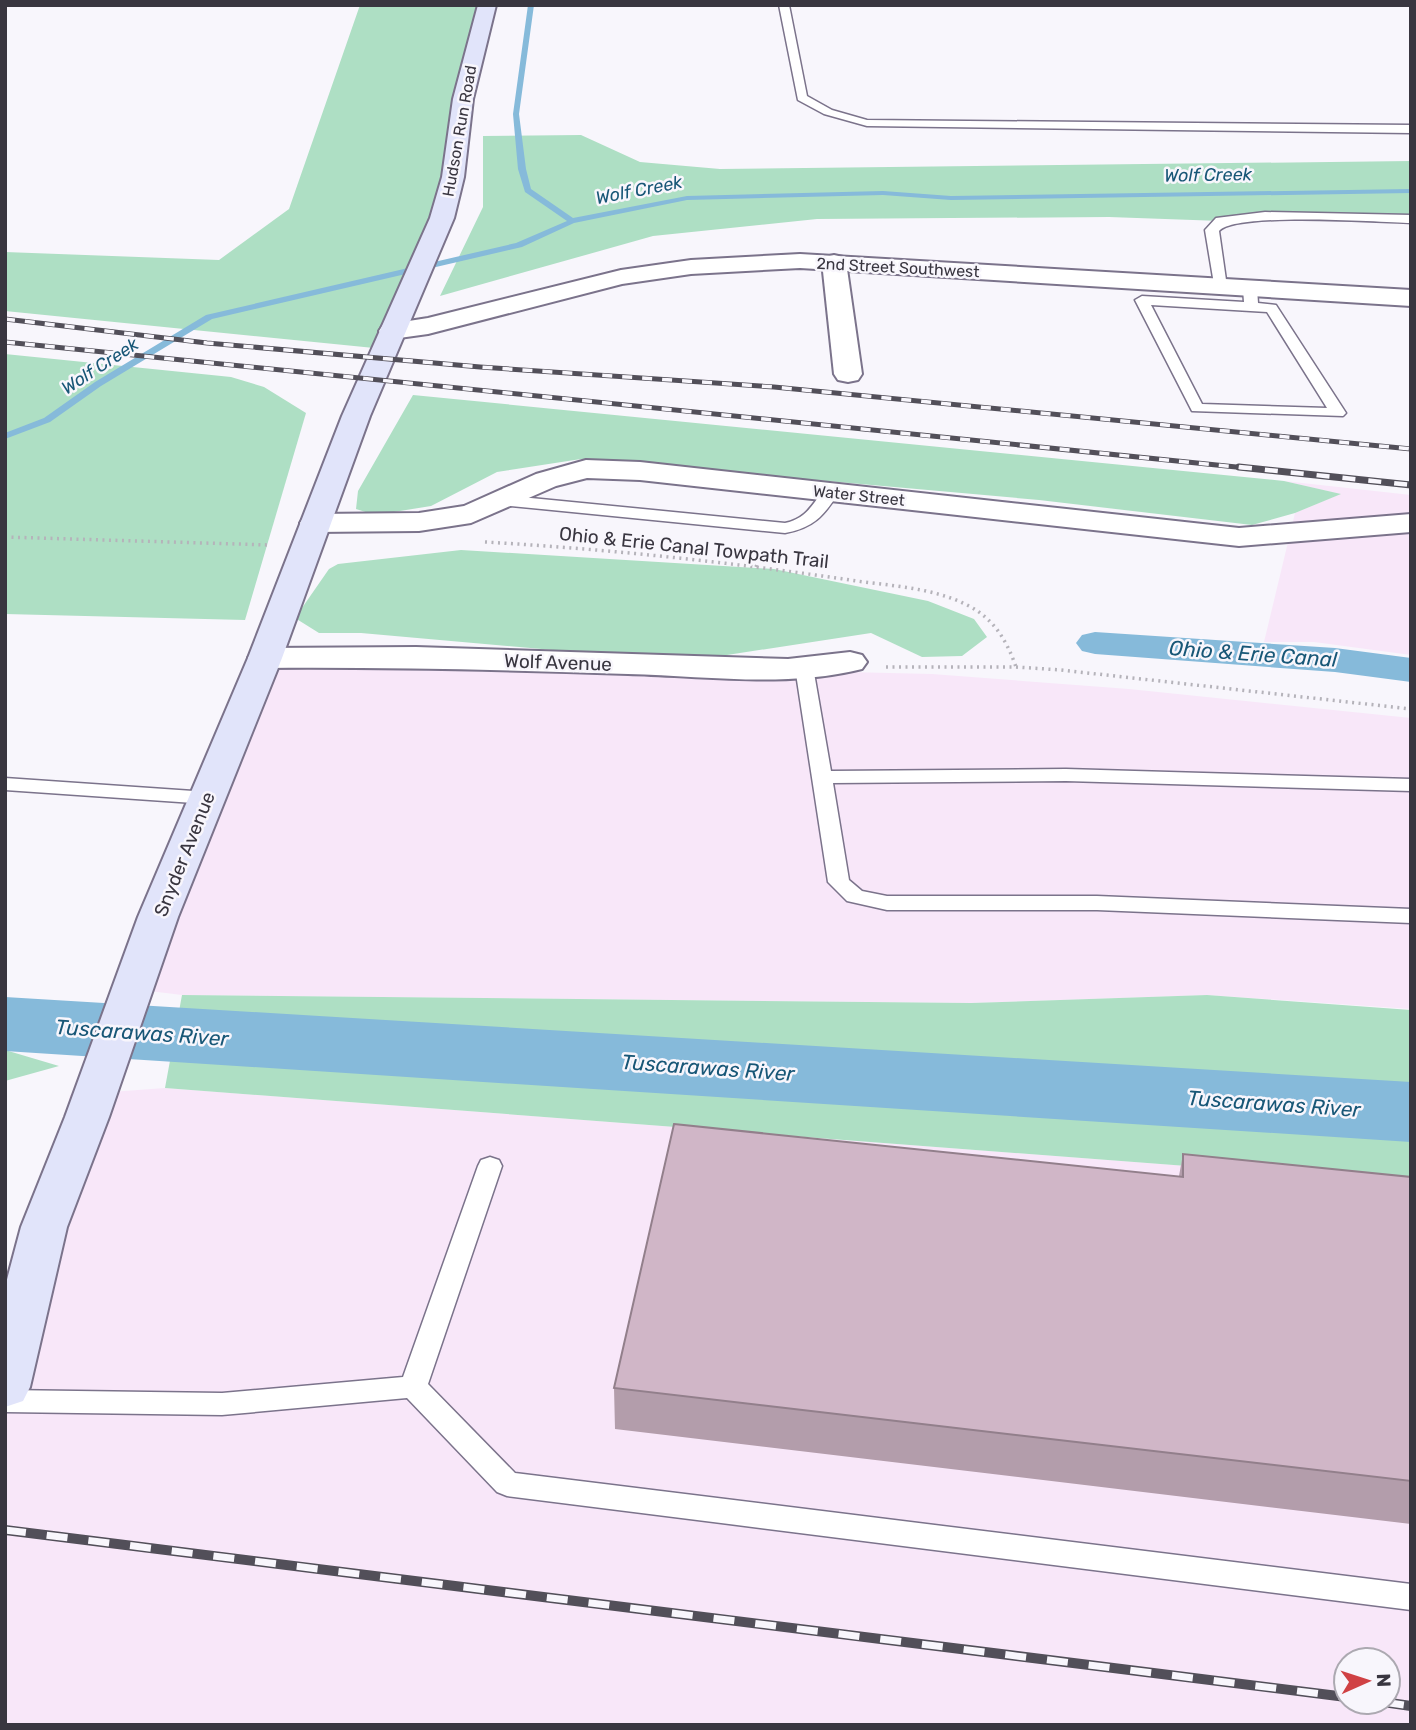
<svg xmlns="http://www.w3.org/2000/svg" width="1416" height="1730" font-family="Rubik,sans-serif">
<rect width="100%" height="100%" fill="#f8f6fc"/>
<g fill="#f8e7f9" fill-rule="evenodd">
<polygon points="1284,481 1411,495 1411,655 1314,642 1264,642 1295,513 1340,494"/>
<polygon points="265,658 932,674 1129,689 1411,718 1411,1009 1207,995 971,1003 182,995 133,989"/>
<path d="M165 1088 1277 1173 1411 1189V1725H5V1387L44 1227 70 1095ZM1346 1660H1388V1702H1346Z"/>
</g>
<g fill="#aedfc4">
<polygon points="360,5 487,5 453,177 384,349 5,311 5,252 219,260 289,209"/>
<polygon points="581,135 640,162 720,169 1411,161 1411,219 1291,216 1221,221 1109,217 817,219 653,236 440,296 483,207 483,136"/>
<polygon points="5,354 231,377 264,387 306,413 245,620 5,614"/>
<polygon points="413,395 1284,481 1341,494 1295,513 1252,525 1039,500 581,459 497,472 431,506 375,515 356,509 358,491"/>
<polygon points="461,550 774,569 928,601 974,619 987,637 962,656 922,657 871,633 727,655 609,655 361,633 319,633 295,618 329,569 338,564"/>
<polygon points="182,995 971,1003 1207,995 1411,1010 1411,1189 1277,1173 165,1088"/>
<polygon points="5,1050 59,1066 5,1081"/>
</g>
<g fill="none" stroke-linecap="round" stroke-linejoin="round">
<polygon fill="#86bada" fill-rule="evenodd" points="528,5 534,5 519,114 526,169 531,189 573,218 687,196 883,191 951,196 1411,189 1411,193 951,200 883,195 687,200 574,223 522,247 212,319 101,386 50,422 5,439 5,433 44,418 95,382 206,315 516,243 567,221 525,192 518,169 513,114"/>
<polygon fill="#86bada" fill-rule="evenodd" points="1095,632 1335,648 1411,658 1411,682 1335,672 1095,654 1082,651 1076,643 1082,635"/>
<polygon fill="#86bada" fill-rule="evenodd" points="5,997 1411,1082 1411,1142 5,1051"/>
<defs>
<g id="service">
<polygon points="779,5 789,5 807,96 832,110 867,120 1411,125 1411,133 867,126 824,114 798,100"/>
<path d="M1265 212 1411 215V223C1377 222 1237 212 1219 231L1227 287 1220 291 1215 290 1205 230 1216 218Z"/>
<path d="M1250 285 1257 289 1258 303 1276 305 1346 413 1343 416 1192 411 1135 300 1142 296 1244 302 1243 289ZM1151 305 1267 312 1327 408 1202 404Z"/>
<path d="M831 487 839 492C824 516 813 528 785 533L501 505 493 500 501 495 785 523C814 517 815 492 831 487Z"/>
<polygon points="804,661 813,667 831,771 1066,769 1411,779 1411,791 1066,781 833,783 849,880 862,891 887,896 1097,896 1411,909 1411,923 1097,910 887,910 847,901 828,882 795,667"/>
<polygon points="5,778 208,792 215,794 218,798 215,802 208,804 5,790"/>
<polygon points="490,1157 499,1160 502,1166 428,1384 515,1473 1411,1584 1411,1610 507,1496 497,1492 407,1398 222,1415 5,1412 5,1390 222,1393 403,1377 478,1166 481,1160"/>
</g>
<g id="minor">
<polygon points="834,255 843,257 846,262 862,374 858,380 848,382 838,380 834,374 822,262 825,257"/>
<polygon points="586,460 640,462 1239,528 1411,514 1411,532 1239,546 640,480 587,478 556,486 471,523 419,531 315,532 304,529 300,523 304,517 315,514 419,513 464,506 536,474"/>
<path d="M416 647 788 659 850 652 862 655 867 662 862 669C787 688 704 676 628 674 507 670 386 667 265 668L253 665 248 658 253 651 265 648Z"/>
</g>
<polygon id="tertiary" points="800,254 1411,290 1411,306 800,268 691,274 622,284 428,334 392,339 383,337 379,331 383,325 428,318 621,270 691,260"/>
<polygon id="secondary" points="478,5 496,5 473,99 464,177 454,218 370,416 282,658 178,917 109,1117 67,1227 30,1387 23,1401 5,1407 5,1287 21,1227 65,1117 138,917 248,658 342,416 430,218 442,177 453,99"/>
</defs>
<use href="#service" stroke="#7b738b" stroke-width="3"/>
<use href="#minor" stroke="#7b738b" stroke-width="4"/>
<use href="#tertiary" stroke="#7b738b" stroke-width="4"/>
<use href="#secondary" stroke="#7b738b" stroke-width="4"/>
<g stroke="#b5b3ba" stroke-width="3.5" stroke-dasharray="2 4.5" stroke-linecap="butt">
<polyline points="5,537 270,545"/>
<path d="M485 542C607 549 729 562 850 580 889 586 933 587 969 606 994 619 1007 641 1016 667"/>
<polyline points="756,567 762,552"/>
<polyline points="886,667 1016,667 1061,670 1411,709"/>
</g>
<use href="#service" fill="#fff" fill-rule="evenodd"/>
<use href="#minor" fill="#fff" fill-rule="evenodd"/>
<use href="#tertiary" fill="#fff" fill-rule="evenodd"/>
<use href="#secondary" fill="#e1e4fa" fill-rule="evenodd"/>
<defs>
<g id="rail-far2">
<polyline points="5,319 207,343 480,367 774,387 1411,449"/>
<polyline points="5,342 1256,469"/>
</g>
<polyline id="rail-far1" points="1239,467 1411,485"/>
<g id="rail">
<polyline points="5,1530 1346,1697"/>
<polyline points="1383,1702 1411,1706"/>
</g>
</defs>
<use href="#rail-far2" stroke="#524f59" stroke-width="5"/>
<use href="#rail-far1" stroke="#524f59" stroke-width="7"/>
<use href="#rail" stroke="#524f59" stroke-width="10"/>
<use href="#rail-far2" stroke="#f8f6fc" stroke-width="3.5" stroke-dasharray="10" stroke-linecap="butt"/>
<use href="#rail-far1" stroke="#f8f6fc" stroke-width="4.5" stroke-dasharray="13" stroke-linecap="butt"/>
<use href="#rail" stroke="#f8f6fc" stroke-width="7" stroke-dasharray="21" stroke-linecap="butt"/>
</g>
<polygon fill="#b39dab" points="1183,1154 1411,1177 1411,1524 615,1429 614,1388 1179,1176"/>
<polygon fill="#d0b6c7" stroke="#927f8b" stroke-width="2" points="674,1124 1183,1177 1183,1154 1411,1177 1411,1481 614,1388"/>
<g text-anchor="middle" stroke-width="5" stroke-linejoin="round" paint-order="stroke">
<g font-size="16" fill="#393640" stroke="#f8f6fc">
<text transform="translate(459 131) rotate(-80)" y="6">Hudson Run Road</text>
<text transform="translate(898 267) rotate(3)" y="6">2nd Street Southwest</text>
<text transform="translate(859 495) rotate(6)" y="6">Water Street</text>
</g>
<g font-size="18" font-style="italic" fill="#185777" stroke="#f8f6fc">
<text transform="translate(1208 175) rotate(-1)" y="6">Wolf Creek</text>
<text transform="translate(639 190) rotate(-11)" y="6">Wolf Creek</text>
<text transform="translate(100 366) rotate(-33)" y="6">Wolf Creek</text>
</g>
<g font-size="19" fill="#393640" stroke="#f8f6fc">
<text transform="translate(694 547) rotate(6)" y="7">Ohio &amp; Erie Canal Towpath Trail</text>
<text transform="translate(558 662) rotate(2)" y="7">Wolf Avenue</text>
<text transform="translate(184 854) rotate(-68)" y="7">Snyder Avenue</text>
</g>
<g font-size="21" font-style="italic" fill="#185777" stroke="#f8f6fc">
<text transform="translate(1253 654) rotate(4)" y="7">Ohio &amp; Erie Canal</text>
<text transform="translate(142 1033) rotate(4)" y="7">Tuscarawas River</text>
<text transform="translate(708 1068) rotate(4)" y="7">Tuscarawas River</text>
<text transform="translate(1274 1104) rotate(4)" y="7">Tuscarawas River</text>
</g>
</g>
<rect width="1416" height="1730" fill="none" stroke="#393640" stroke-width="14"/>
<g transform="translate(1367 1681) rotate(87)"><circle r="33" fill="#f8f6fc" stroke="#aca9b1" stroke-width="2"/>
<path d="M0-5L12 26L0 18L-12 26Z" fill="#d04144"/>
<text y="-10" font-size="19" font-weight="bold" text-anchor="middle" fill="#393640">N</text>
</g>
</svg>
